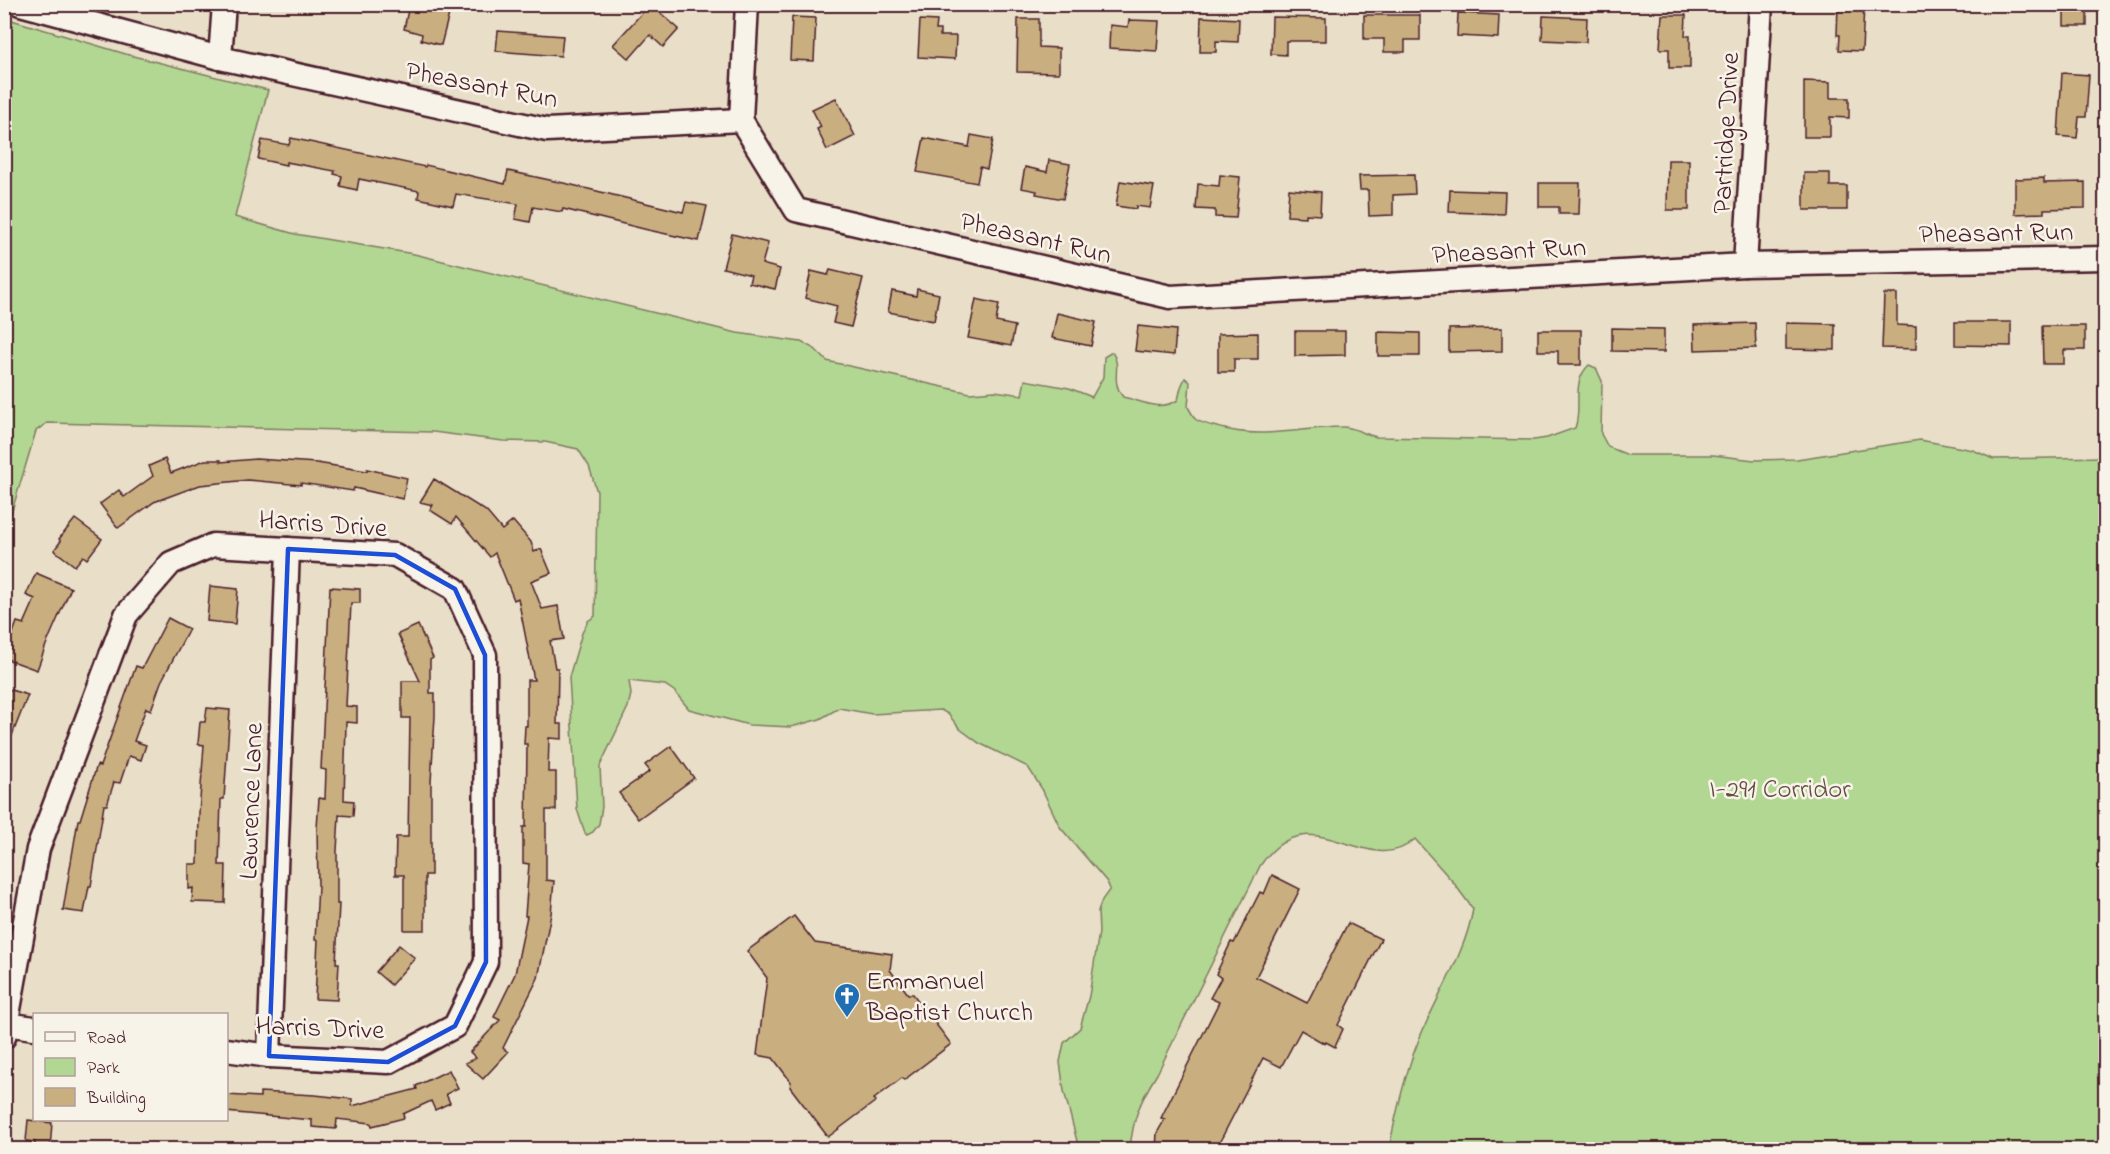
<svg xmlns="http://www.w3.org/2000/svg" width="2110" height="1154" font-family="'Indie Flower',sans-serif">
<rect width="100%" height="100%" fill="#e9dfc9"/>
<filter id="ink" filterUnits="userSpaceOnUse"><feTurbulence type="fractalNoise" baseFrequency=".0167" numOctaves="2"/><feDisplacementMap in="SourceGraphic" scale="12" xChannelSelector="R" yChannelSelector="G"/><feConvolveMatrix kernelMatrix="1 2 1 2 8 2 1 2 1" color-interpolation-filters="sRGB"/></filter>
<g filter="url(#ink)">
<path fill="#b2d793" stroke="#7e7b5f" stroke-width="1.5" d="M5 18 129 55 268 90 235 217 295 234 414 254 737 333 801 342 815 349 827 361 970 393 995 391 1022 395 1025 380 1069 388 1092 397 1103 377 1104 357 1112 352C1123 368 1109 379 1123 397 1143 401 1158 412 1178 400L1181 387 1185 378 1190 382 1188 407 1195 419C1201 423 1209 425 1217 427 1261 440 1298 428 1341 427 1354 426 1364 435 1377 437L1534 440 1547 438 1575 428C1583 407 1570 383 1589 365L1596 368 1602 381 1601 434 1608 447 1628 455H1713L1754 460 1797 459 1920 440 1973 450 1993 459 2105 457 2106 1089 2102 1149H1389C1396 1113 1404 1076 1418 1042 1435 998 1465 956 1473 909L1453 882 1415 839C1368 883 1309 791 1260 866L1157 1074C1140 1101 1133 1118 1130 1149H1079L1064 1091 1060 1062 1064 1043 1080 1028 1089 996 1099 932 1098 911 1102 900 1110 889 1107 882 1060 827 1042 789 1028 767 979 743 960 729 948 714 941 710 872 714 839 708 820 719 791 727 749 725 689 709 674 691 665 685 629 681 631 694 628 707 600 766 602 807 599 824 593 832 587 835 585 833 577 809 569 677 582 633 588 621 595 616 597 492 589 466 578 449 545 442 503 441 433 432 47 423 36 431 5 534Z"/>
<g fill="#c9af80" stroke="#4a1f2b" stroke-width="1.5">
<polygon points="650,4 679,29 663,47 650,35 629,59 613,45"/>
<polygon points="1838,4 1864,4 1862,51 1839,50 1840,35 1837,35"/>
<rect x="2064" y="4" width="23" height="22"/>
<polygon points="409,5 449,14 441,45 421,40 422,34 404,29"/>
<polygon points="1458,13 1499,15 1498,38 1457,36"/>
<polygon points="1364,15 1420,15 1420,40 1405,40 1405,52 1384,52 1384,39 1364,39"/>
<polygon points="1662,15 1686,15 1685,36 1690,36 1690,68 1669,68 1669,49 1660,49"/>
<polygon points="1543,16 1587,18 1586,42 1542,40"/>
<polygon points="792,17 816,18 814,61 790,60"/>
<polygon points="1201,17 1239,19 1238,42 1216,41 1216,52 1200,52"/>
<polygon points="1272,17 1326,18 1326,41 1286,41 1286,55 1271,54"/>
<polygon points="1018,19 1039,19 1039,47 1059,48 1059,73 1017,72"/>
<polygon points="920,20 937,21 936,30 940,30 940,36 956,36 955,59 918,57"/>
<polygon points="1129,20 1159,21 1157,51 1109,48 1110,25 1128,27"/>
<polygon points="498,31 563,36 561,56 496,51"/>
<polygon points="2062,73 2089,75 2086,117 2079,117 2077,138 2058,136"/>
<polygon points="1804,81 1830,82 1830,98 1849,98 1849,118 1830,117 1830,137 1804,137"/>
<polygon points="836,98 855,136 827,150 817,129 821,127 812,109"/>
<polygon points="971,135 993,139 987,169 980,167 977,183 917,172 924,138 969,147"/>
<polygon points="291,138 425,167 426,165 505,184 508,171 568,184 683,212 686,202 707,206 699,241 648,230 563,209 562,212 533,207 530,222 515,219 518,204 456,194 453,206 418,198 419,191 359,179 357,190 340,186 342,176 334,174 335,171 286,162 286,165 258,159 262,140 289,145"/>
<polygon points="1049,160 1070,164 1063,199 1036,194 1037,191 1021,188 1025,167 1047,172"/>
<polygon points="1668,160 1689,160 1689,210 1667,210"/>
<polygon points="1804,173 1830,173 1830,186 1847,186 1847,210 1804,210"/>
<polygon points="1220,175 1240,177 1236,218 1215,217 1215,210 1196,209 1198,184 1219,186"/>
<polygon points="1414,175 1415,194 1393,195 1393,215 1369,216 1368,190 1360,190 1359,176"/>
<polygon points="2044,178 2044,183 2085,182 2085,208 2044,209 2044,213 2015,214 2015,179"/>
<polygon points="1120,181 1154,186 1150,208 1136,206 1136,209 1116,206"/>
<polygon points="1539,183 1580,183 1579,214 1559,214 1559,207 1539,207"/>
<polygon points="1289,189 1321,192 1320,215 1306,214 1306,217 1287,216"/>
<polygon points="1450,190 1505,192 1504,214 1449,212"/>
<polygon points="732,234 768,243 762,264 780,269 775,289 749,283 751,275 723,268"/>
<polygon points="830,270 863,278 851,327 833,323 837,306 805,298 811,271 828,275"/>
<polygon points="917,289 939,294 934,321 888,312 892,291 916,296"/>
<polygon points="1884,294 1897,294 1897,325 1916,326 1916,349 1882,348"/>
<polygon points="976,299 999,304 996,322 1015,326 1011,346 968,338"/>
<polygon points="1057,313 1096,322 1091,346 1052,338"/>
<polygon points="1955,322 2011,322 2011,346 1955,345"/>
<polygon points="1755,323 1756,348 1695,350 1694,325"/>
<polygon points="1786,323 1835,324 1835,350 1786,349"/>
<polygon points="1138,326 1176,330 1174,355 1135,351"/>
<polygon points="2042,326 2085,326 2085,350 2064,350 2064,364 2043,364"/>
<polygon points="1502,328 1502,351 1449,352 1449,329"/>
<polygon points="1612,328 1664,329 1664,352 1612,351"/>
<polygon points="1538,330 1581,330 1581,365 1558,365 1558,351 1538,351"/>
<polygon points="1295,331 1345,331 1345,355 1295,356"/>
<polygon points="1378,332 1420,333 1420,356 1378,356"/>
<polygon points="1258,333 1258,359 1234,359 1234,372 1218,372 1218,334"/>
<polygon points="165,459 171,473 205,460 221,460 221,462 256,459 317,463 367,471 367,469 407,478 403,499 354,488 353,491 301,483 301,485 248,480 200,485 154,502 118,528 100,504 119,490 124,497 153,476 149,466"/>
<polygon points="434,479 486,511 502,530 513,521 531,542 534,552 541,549 551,573 531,581 542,609 558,606 564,639 550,641 555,668 558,668 557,724 562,724 562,739 549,738 548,772 556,772 556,810 546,810 546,880 554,881 551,914 538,978 503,1048 508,1052 483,1079 465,1063 476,1058 470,1052 500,1020 494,1017 515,974 527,916 525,916 529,864 523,863 523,827 526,827 527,744 524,744 525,726 527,726 527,680 534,680 518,598 514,600 495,553 490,557 456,517 452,524 430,510 433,505 420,502"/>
<polygon points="75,519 102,539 87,559 83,556 75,566 54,550 61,541 59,539"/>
<polygon points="36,573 71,588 46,645 37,670 4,658 17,622 24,624 35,599 26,595"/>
<polygon points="210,586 238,589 235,624 207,621"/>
<polygon points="330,587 360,589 360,603 351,603 346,706 357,707 357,723 346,722 344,800 354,801 353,816 339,815 337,851 337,904 339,904 336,963 339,963 337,1000 315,999 318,940 315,940 318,886 317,828 319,798 325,799 326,770 321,769"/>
<polygon points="168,618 189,629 161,682 151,710 146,708 134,741 146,745 141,760 129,756 120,783 114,782 107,805 104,805 91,886 89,886 84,913 63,910 78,820 80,820 97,765 100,766 136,666 142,668"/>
<polygon points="418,625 433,658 430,660 430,693 435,693 435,716 431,782 431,875 425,875 425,930 404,930 404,875 395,875 396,837 408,837 410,718 402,718 402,681 420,681 398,634"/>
<polygon points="4,688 28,695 7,748 4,747"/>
<polygon points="207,708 230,710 224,799 221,799 219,865 226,865 225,903 192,902 193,888 189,889 189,864 198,864 199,813 204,745 198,744 200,722 205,722"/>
<polygon points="671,746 694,778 638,819 619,793 650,771 645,765"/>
<polygon points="1272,875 1300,889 1256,977 1307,1003 1348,923 1381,939 1338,1025 1343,1029 1335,1047 1326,1042 1325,1044 1301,1030 1281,1067 1263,1058 1216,1149 1156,1149 1157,1133 1165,1119 1161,1118 1219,1002 1210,998 1221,978 1216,974 1231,942 1234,943 1260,892 1264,894"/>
<polygon points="794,916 815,943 892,954 890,970 908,994 913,994 951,1044 904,1080 902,1078 874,1099 876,1101 828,1137 790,1087 791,1082 773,1058 757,1055 767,978 747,951"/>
<polygon points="399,945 415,958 391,985 376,972"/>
<polygon points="449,1070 458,1088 446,1094 450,1103 435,1110 431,1101 403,1114 404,1118 372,1126 371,1123 337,1119 336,1129 312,1127 312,1120 226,1112 226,1095 260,1097 260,1092 315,1095 352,1099 352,1106 417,1089 416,1086"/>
<polygon points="28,1120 52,1123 50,1149 34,1149 35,1142 26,1141"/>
</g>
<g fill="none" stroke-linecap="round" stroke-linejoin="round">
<defs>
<g id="minor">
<polyline points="20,4 220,58 547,130 741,120"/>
<polyline points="220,58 224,4"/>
<polyline points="741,120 796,210 1170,297 1745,265 2106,258"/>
<polyline points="741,120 747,4"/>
<polyline points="1745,265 1761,4"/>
<polyline points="6,1024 34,1028"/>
<polyline points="4,1037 38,849 126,615 171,563 213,545 395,555 455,589 485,655 486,962 455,1026 388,1062 269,1056 226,1050"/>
<polyline points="269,1056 288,549"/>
</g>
</defs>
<use href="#minor" stroke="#4a1f2b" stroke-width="27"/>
<use href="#minor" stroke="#f7f3e8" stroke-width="22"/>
</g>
</g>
<path fill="none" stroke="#1d4ed8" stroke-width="4.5" stroke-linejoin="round" d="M288 549 395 555 455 589 485 655 486 962 455 1026 388 1062 269 1056Z"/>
<defs>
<symbol id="church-pin" viewBox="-11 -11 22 30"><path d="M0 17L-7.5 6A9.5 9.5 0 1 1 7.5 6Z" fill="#1f6fb2" stroke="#f7f3e8"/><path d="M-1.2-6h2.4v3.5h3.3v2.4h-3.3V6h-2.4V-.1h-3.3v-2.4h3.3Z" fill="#fff"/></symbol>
</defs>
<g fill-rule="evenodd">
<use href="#church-pin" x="832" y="981" width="30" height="40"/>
</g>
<g text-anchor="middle" stroke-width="5" stroke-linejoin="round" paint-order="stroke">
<g font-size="27" fill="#4a1f2b" stroke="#f7f3e8">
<text transform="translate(482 84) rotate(11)" y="9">Pheasant Run</text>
<text transform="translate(1725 133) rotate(-87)" y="9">Partridge Drive</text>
<text transform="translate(1996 232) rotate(-1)" y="9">Pheasant Run</text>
<text transform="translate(1036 237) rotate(13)" y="9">Pheasant Run</text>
<text transform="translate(1509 250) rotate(-3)" y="9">Pheasant Run</text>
<text transform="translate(323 523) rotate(4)" y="9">Harris Drive</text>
<text transform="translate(250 801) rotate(-88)" y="9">Lawrence Lane</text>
<text transform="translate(320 1027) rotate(2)" y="9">Harris Drive</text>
</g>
<g font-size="27" fill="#644d45" stroke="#f7f3e8">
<text x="1780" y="797">I-291 Corridor</text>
</g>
<g font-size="27" fill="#4a1f2b" stroke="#f7f3e8" text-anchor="start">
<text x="866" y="989">Emmanuel<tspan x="866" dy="31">Baptist Church</tspan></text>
</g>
</g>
<rect width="2110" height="1154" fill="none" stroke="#f7f3e8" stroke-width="24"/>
<rect x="12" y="12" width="2086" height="1130" fill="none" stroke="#4a1f2b" stroke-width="2" filter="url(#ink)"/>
<rect x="33" y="1013" width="195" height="108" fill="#f7f3e8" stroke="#b29e9c" stroke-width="1.5"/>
<rect x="45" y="1032" width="30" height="9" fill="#f7f3e8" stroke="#b29e9c" stroke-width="1.5"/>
<text x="87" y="1043" font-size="18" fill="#4a1f2b">Road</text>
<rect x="45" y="1058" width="30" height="18" fill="#b2d793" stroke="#b29e9c" stroke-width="1.5"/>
<text x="87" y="1073" font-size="18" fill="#4a1f2b">Park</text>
<rect x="45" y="1088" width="30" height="18" fill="#c9af80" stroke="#b29e9c" stroke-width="1.5"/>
<text x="87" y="1103" font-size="18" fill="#4a1f2b">Building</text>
</svg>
